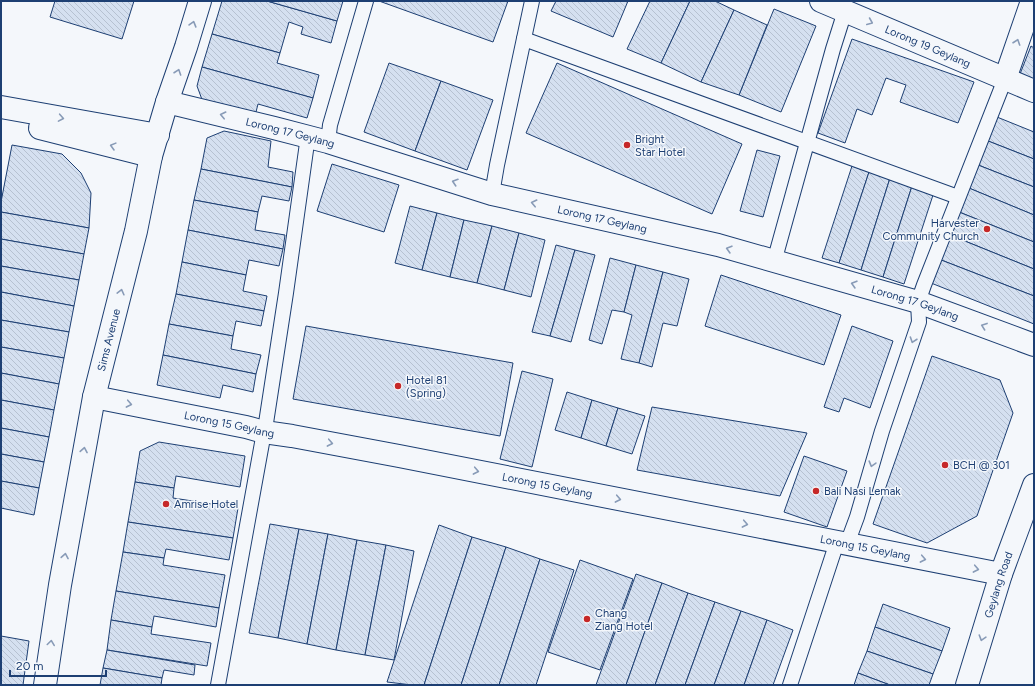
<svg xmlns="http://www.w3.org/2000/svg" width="1035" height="686" font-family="Figtree,sans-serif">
<defs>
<pattern id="building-back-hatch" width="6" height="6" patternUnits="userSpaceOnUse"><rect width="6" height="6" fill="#d5e0f0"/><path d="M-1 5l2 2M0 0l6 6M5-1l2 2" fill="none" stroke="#b6c1d1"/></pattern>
</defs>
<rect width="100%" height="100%" fill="#f4f7fb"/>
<g fill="url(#building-back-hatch)" stroke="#1d3f73">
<polygon points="55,1 134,1 122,39 50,17"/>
<polygon points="222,1 267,1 337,21 331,43 301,34 303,27 289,22 280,53 212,34"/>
<polygon points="267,1 343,1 337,21"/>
<polygon points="379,1 508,1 493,42"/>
<polygon points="556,1 628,1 613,37 551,11"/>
<polygon points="650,1 690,1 661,63 627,49"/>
<polygon points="690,1 715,1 734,10 701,82 661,63"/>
<polygon points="774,9 816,26 781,112 739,95"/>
<polygon points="734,10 767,25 739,95 701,82"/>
<polygon points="212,34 280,53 277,63 319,75 313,98 202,67"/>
<polygon points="852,39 974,82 958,123 900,102 906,85 886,78 872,115 857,109 845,143 818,133"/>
<polygon points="1031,46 1034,48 1034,79 1020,74"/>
<polygon points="389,63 441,81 415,151 364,132"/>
<polygon points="557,63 742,144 712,214 526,133"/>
<polygon points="202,67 313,98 307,118 258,104 254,120 204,105 197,86"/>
<polygon points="441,81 493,100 467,170 415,151"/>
<polygon points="992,115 1034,132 1034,159 983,139"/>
<polygon points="224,131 271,141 268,167 293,172 292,187 201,169 207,138"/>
<polygon points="983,139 1034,159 1034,187 973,163"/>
<polygon points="12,145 62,154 81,173 91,193 89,228 1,212 1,202"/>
<polygon points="757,150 780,156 763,217 740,211"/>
<polygon points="973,163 1034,187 1034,215 964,186"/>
<polygon points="332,164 399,185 384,232 317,211"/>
<polygon points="852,166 869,172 839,263 822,258"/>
<polygon points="201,169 292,187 289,201 262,196 258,212 194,200"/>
<polygon points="869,172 890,178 861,270 839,263"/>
<polygon points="890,178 912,186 883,277 861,270"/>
<polygon points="912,186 934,192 904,284 883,277"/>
<polygon points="964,186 1034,215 1034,242 954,210"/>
<polygon points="194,200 258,212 255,230 285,235 283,249 188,230"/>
<polygon points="410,206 437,213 422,270 395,263"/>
<polygon points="954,210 1034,242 1034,269 945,233"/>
<polygon points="1,212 89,228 84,254 1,239"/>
<polygon points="437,213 464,220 450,277 422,270"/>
<polygon points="464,220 492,226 477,283 450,277"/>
<polygon points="492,226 519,233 504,290 477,283"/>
<polygon points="188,230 283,249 279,266 249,260 246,275 182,262"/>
<polygon points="519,233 545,240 531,297 504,290"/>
<polygon points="945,233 1034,269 1034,296 936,258"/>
<polygon points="1,239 84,254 79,280 1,266"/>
<polygon points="556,245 575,250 550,336 532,332"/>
<polygon points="575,250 595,255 571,342 550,336"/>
<polygon points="610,258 636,265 624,312 612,310 602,344 589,340"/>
<polygon points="936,258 1034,296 1034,324 926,281"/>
<polygon points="182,262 246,275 243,291 267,296 264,311 176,294"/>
<polygon points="636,265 663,272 639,363 621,359 632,315 624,312"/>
<polygon points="1,266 79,280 74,306 1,292"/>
<polygon points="663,272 689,279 677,326 663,323 652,367 639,363"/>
<polygon points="721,275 841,315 824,365 705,326"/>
<polygon points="1,292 74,306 69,332 1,320"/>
<polygon points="176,294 264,311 261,326 236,321 233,336 169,324"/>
<polygon points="1,320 69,332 64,358 1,347"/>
<polygon points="169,324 233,336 231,349 261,355 256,374 163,355"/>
<polygon points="306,326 513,363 500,436 293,399"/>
<polygon points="852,326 893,341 870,408 844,398 839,412 824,407"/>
<polygon points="1,347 64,358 59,384 1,373"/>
<polygon points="163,355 256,374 253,392 223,385 220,398 157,385"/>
<polygon points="932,356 1000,380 1013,413 977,516 927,543 873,524"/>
<polygon points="522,371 553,379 532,467 500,459"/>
<polygon points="1,373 59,384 54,410 1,400"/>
<polygon points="567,392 592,400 581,438 555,430"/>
<polygon points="1,400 54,410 49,437 1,428"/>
<polygon points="592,400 618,408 606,446 581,438"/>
<polygon points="652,407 807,433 780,496 637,470"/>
<polygon points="618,408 645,416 632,454 606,446"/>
<polygon points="1,428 49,437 44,462 1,454"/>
<polygon points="159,442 245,456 240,487 176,476 174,488 135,482 140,451"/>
<polygon points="1,454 44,462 39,488 1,481"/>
<polygon points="804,456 847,471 827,527 784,512"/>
<polygon points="1,481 39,488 34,515 1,508"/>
<polygon points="135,482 174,488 173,498 238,508 233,538 128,522"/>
<polygon points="128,522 233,538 229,560 166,549 164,558 123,552"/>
<polygon points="270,524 299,529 278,638 249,633"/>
<polygon points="439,525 472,537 424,685 412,685 387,682"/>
<polygon points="299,529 328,534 307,644 278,638"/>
<polygon points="328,534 357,540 336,650 307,644"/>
<polygon points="472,537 506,547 461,685 424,685"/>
<polygon points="357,540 386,545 365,655 336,650"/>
<polygon points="386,545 414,551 394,660 365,655"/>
<polygon points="506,547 540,559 499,685 461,685"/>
<polygon points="123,552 164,558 163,565 225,575 219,608 116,591"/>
<polygon points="540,559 574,570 536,685 499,685"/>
<polygon points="580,560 633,579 600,670 548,652"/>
<polygon points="636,574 662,583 626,685 596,685"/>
<polygon points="662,583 688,593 655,685 626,685"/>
<polygon points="116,591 219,608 216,627 154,616 152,627 111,620"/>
<polygon points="688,593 715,602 685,685 655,685"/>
<polygon points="715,602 741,611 714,685 685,685"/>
<polygon points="883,604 950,628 942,651 875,627"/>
<polygon points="741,611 767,620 744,685 714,685"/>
<polygon points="111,620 152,627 151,634 211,643 207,666 107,650"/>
<polygon points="767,620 793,630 773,685 744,685"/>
<polygon points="875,627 942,651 933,674 867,651"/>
<polygon points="1,636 29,641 23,685 1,685"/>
<polygon points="107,650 195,665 194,675 164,670 162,678 103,668"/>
<polygon points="867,651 933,674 929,685 890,685 858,673"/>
<polygon points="103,668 162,678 161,685 100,685"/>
<polygon points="858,673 890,685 854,685"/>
</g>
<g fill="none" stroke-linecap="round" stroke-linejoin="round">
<defs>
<g id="lane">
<polyline points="524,39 958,197"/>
<polyline points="328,142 330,125 366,1"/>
<polyline points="492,194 497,165 532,1"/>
<polyline points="774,262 833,49 845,11"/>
<polyline points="847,544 857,517 882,431 919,322 918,302 924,285 1005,79"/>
<polyline points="218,685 264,432 266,423 286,293 308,136"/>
<polyline points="790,685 837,542"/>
</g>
<g id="street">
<path id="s1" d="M821 1 1034 91"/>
<polyline points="1005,79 1032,1"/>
<path id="s2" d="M167 102 274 128 328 142 492 194 718 245 918 302 1034 345"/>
<path id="s3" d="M94 397 246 427 264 432 292 436 399 456 1001 574"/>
</g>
<g id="secondary">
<polyline points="1,107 158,135"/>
<polyline points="40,128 151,156"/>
</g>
<g id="primary">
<path id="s4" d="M45 685 60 585 94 397 136 231 151 156 167 102 186 47 200 1"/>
<path id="s5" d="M967 685 1001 574 1034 485"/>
</g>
</defs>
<use href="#lane" stroke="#1d3f73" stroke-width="16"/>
<use href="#street" stroke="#1d3f73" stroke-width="24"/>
<use href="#secondary" stroke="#1d3f73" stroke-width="24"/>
<use href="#primary" stroke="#1d3f73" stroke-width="24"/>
<use href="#lane" stroke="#f4f7fb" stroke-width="14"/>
<use href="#street" stroke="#f4f7fb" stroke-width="22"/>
<use href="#secondary" stroke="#f4f7fb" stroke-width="22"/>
<use href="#primary" stroke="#f4f7fb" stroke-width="22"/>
</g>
<defs><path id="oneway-chevron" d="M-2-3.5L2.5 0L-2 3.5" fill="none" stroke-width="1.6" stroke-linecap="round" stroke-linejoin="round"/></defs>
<g stroke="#889bb7">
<use href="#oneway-chevron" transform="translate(870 22) rotate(23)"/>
<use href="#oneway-chevron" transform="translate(193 24) rotate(-74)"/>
<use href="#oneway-chevron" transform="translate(1017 42) rotate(-71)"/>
<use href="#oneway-chevron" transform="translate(178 72) rotate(-71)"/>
<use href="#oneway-chevron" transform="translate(223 115) rotate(-167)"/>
<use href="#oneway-chevron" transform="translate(61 118) rotate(10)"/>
<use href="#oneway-chevron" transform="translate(113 146) rotate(-165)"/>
<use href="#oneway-chevron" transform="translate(455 182) rotate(-162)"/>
<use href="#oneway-chevron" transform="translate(534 203) rotate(-167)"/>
<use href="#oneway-chevron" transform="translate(729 249) rotate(-164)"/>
<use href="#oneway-chevron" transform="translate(854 284) rotate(-164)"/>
<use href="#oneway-chevron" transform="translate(121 292) rotate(-76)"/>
<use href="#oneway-chevron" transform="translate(984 326) rotate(-160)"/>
<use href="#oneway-chevron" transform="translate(913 340) rotate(109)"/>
<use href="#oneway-chevron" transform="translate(129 404) rotate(11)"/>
<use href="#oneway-chevron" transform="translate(330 443) rotate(11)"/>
<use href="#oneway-chevron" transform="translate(84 450) rotate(-80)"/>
<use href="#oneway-chevron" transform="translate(872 464) rotate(106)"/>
<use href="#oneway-chevron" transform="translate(476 471) rotate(11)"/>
<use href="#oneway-chevron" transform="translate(618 499) rotate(11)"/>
<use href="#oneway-chevron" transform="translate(745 524) rotate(11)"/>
<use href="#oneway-chevron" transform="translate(65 556) rotate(-80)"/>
<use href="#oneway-chevron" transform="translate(923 559) rotate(11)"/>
<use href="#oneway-chevron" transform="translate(976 569) rotate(11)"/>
<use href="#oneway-chevron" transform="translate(982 638) rotate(107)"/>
<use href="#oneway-chevron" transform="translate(51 643) rotate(-82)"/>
</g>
<g fill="#c62828" stroke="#f4f7fb" stroke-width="1.5">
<circle cx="627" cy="145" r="4"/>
<circle cx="987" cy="229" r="4"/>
<circle cx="398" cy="386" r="4"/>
<circle cx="945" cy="465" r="4"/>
<circle cx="816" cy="491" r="4"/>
<circle cx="166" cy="504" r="4"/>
<circle cx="587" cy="619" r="4"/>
</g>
<g text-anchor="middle" stroke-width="3" stroke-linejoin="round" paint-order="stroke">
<g font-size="11" fill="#1d3f73" stroke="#f4f7fb">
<text dy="4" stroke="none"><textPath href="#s1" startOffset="116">Lorong 19 Geylang</textPath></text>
<text dy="4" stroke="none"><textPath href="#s2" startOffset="127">Lorong 17 Geylang</textPath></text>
<text dy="4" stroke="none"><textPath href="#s2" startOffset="451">Lorong 17 Geylang</textPath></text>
<text dy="4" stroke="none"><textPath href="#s2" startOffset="775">Lorong 17 Geylang</textPath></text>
<text dy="4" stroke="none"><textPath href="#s4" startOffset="351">Sims Avenue</textPath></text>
<text dy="4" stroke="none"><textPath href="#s3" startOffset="138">Lorong 15 Geylang</textPath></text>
<text dy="4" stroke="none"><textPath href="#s3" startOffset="462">Lorong 15 Geylang</textPath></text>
<text dy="4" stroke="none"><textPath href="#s3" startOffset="786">Lorong 15 Geylang</textPath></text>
<text dy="4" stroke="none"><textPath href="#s5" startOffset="105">Geylang Road</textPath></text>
</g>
<g font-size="11" fill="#1d3f73" stroke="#f4f7fb" text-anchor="start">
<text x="635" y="143">Bright<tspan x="635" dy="13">Star Hotel</tspan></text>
<text x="979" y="227" text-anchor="end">Harvester<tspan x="979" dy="13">Community Church</tspan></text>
<text x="406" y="384">Hotel 81<tspan x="406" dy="13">(Spring)</tspan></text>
<text x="953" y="469">BCH @ 301</text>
<text x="824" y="495">Bali Nasi Lemak</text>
<text x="174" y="508">Amrise Hotel</text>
<text x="595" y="617">Chang<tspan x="595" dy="13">Ziang Hotel</tspan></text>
</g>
</g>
<rect width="1035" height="686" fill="none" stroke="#1d3f73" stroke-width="4"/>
<path d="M10 670v6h96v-6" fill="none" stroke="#1d3f73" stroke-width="2"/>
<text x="16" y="670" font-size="12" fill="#1d3f73" stroke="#f4f7fb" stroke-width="3" paint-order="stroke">20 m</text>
</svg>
